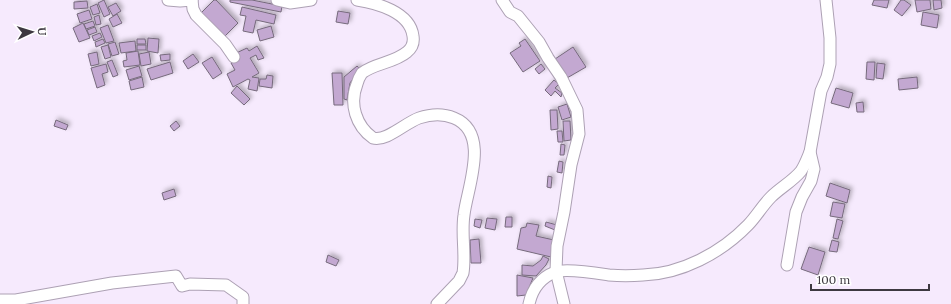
<svg xmlns="http://www.w3.org/2000/svg" width="951" height="304" font-family="Lora,serif">
<defs>
<filter id="shadow"><feDropShadow dx="2.5" dy="-2.5" stdDeviation="2" flood-color="#0004"/></filter>
</defs>
<rect width="100%" height="100%" fill="#f6eafd"/>
<g fill="#c3a8d1" stroke="#766a7c" filter="url(#shadow)">
<polygon points="104,0 110,14 104,17 98,3"/>
<polygon points="214,0 216,0 238,23 223,38 200,14"/>
<polygon points="230,0 252,0 282,6 281,12 230,2"/>
<polygon points="874,0 889,0 887,8 872,5"/>
<polygon points="901,0 904,0 911,5 902,16 894,10"/>
<polygon points="915,0 930,0 931,9 917,12"/>
<polygon points="933,0 941,0 942,8 934,10"/>
<polygon points="87,1 88,8 74,9 74,2"/>
<polygon points="116,3 121,11 113,16 108,7"/>
<polygon points="97,4 100,13 93,15 90,7"/>
<polygon points="242,7 276,15 274,24 256,20 253,33 243,31 246,16 240,15"/>
<polygon points="89,10 92,19 80,23 77,14"/>
<polygon points="338,11 350,13 348,24 336,22"/>
<polygon points="923,12 939,15 937,28 921,25"/>
<polygon points="117,14 122,23 113,27 109,19"/>
<polygon points="99,15 101,24 96,25 94,17"/>
<polygon points="93,21 95,26 86,29 84,24"/>
<polygon points="83,23 90,38 79,42 73,28"/>
<polygon points="108,25 114,41 106,43 100,28"/>
<polygon points="271,26 274,37 260,41 257,30"/>
<polygon points="95,27 97,32 89,35 87,30"/>
<polygon points="100,33 102,37 94,41 92,36"/>
<polygon points="148,38 159,39 158,53 147,51"/>
<polygon points="103,39 105,43 96,47 95,42"/>
<polygon points="137,39 145,39 146,44 137,44"/>
<polygon points="525,39 540,61 523,72 510,53 521,46 519,43"/>
<polygon points="135,41 136,51 121,53 119,43"/>
<polygon points="115,42 119,54 112,56 108,44"/>
<polygon points="108,45 111,57 105,59 101,47"/>
<rect x="137" y="45" width="9" height="5"/>
<polygon points="257,46 264,58 258,60 256,55 250,58 259,73 252,77 259,78 257,91 248,89 250,80 248,79 233,87 227,74 235,70 231,63 237,60 234,54 247,48 249,51"/>
<polygon points="573,47 586,67 567,78 555,59"/>
<polygon points="138,51 140,65 124,67 123,61 127,60 126,53"/>
<polygon points="97,52 99,64 91,66 88,54"/>
<polygon points="149,52 151,64 141,66 139,54"/>
<polygon points="170,54 170,60 161,61 160,55"/>
<polygon points="193,54 199,62 188,69 183,61"/>
<polygon points="212,57 222,73 213,79 202,63"/>
<polygon points="112,60 118,75 113,77 107,62"/>
<polygon points="170,62 173,73 151,80 147,69"/>
<polygon points="867,62 875,62 874,80 866,79"/>
<polygon points="877,63 885,64 883,79 876,78"/>
<polygon points="106,64 108,72 102,74 105,85 97,88 91,68"/>
<polygon points="541,64 545,69 539,74 535,69"/>
<polygon points="139,66 142,76 129,80 126,70"/>
<polygon points="357,66 360,69 350,83 347,100 344,99 344,77"/>
<polygon points="332,73 342,73 343,105 334,105"/>
<polygon points="267,75 273,76 272,88 259,86 260,79 266,79"/>
<polygon points="142,77 144,87 131,90 129,81"/>
<polygon points="917,77 918,88 899,90 898,79"/>
<polygon points="554,80 559,84 555,88 562,93 561,97 555,91 551,96 545,90"/>
<polygon points="237,86 250,99 244,105 231,93"/>
<polygon points="836,88 853,93 849,108 831,103"/>
<polygon points="863,102 864,112 857,112 856,103"/>
<polygon points="567,104 571,117 562,120 558,107"/>
<polygon points="550,110 557,110 558,129 551,130"/>
<polygon points="56,120 68,125 66,130 54,126"/>
<polygon points="176,121 180,126 174,131 170,126"/>
<polygon points="563,121 570,121 571,140 564,141"/>
<polygon points="557,131 562,131 563,142 558,142"/>
<polygon points="561,144 565,145 564,155 560,155"/>
<polygon points="559,161 563,162 562,173 557,172"/>
<polygon points="548,176 552,177 551,188 547,187"/>
<polygon points="830,183 850,190 847,203 826,196"/>
<polygon points="174,189 176,196 164,200 162,193"/>
<polygon points="833,202 845,204 842,218 830,216"/>
<polygon points="506,217 512,217 512,227 505,227"/>
<polygon points="487,218 497,219 495,230 485,228"/>
<polygon points="475,219 482,220 480,228 474,226"/>
<polygon points="837,219 843,221 838,239 833,238"/>
<polygon points="546,222 557,225 555,230 545,226"/>
<polygon points="527,223 539,225 536,236 554,240 551,257 517,249 521,228 526,227"/>
<polygon points="479,239 481,263 471,263 470,240"/>
<polygon points="832,240 839,242 837,252 829,251"/>
<polygon points="809,247 825,252 818,275 801,269"/>
<polygon points="328,255 339,260 336,266 326,262"/>
<polygon points="543,256 549,259 546,265 536,276 522,275 522,265 533,266 541,260"/>
<polygon points="517,275 533,278 526,295 517,296"/>
</g>
<g fill="none" stroke-linecap="round" stroke-linejoin="round">
<defs>
<g id="minor">
<polyline points="168,0 180,1 192,0"/>
<polyline points="192,0 193,9 196,15 225,44 234,57"/>
<polyline points="277,0 290,3 311,0"/>
<path d="M357 0C377 3 410 12 413 36 414 42 412 48 407 52 394 63 375 63 362 73 360 76 358 80 357 84 349 104 356 126 373 138 386 142 405 123 419 118 431 114 442 113 454 118 491 133 467 188 464 215 461 234 466 254 463 273L459 281 437 304"/>
<polyline points="502,0 510,12 518,16 539,42 548,58 561,77 577,110 579,134 571,165 564,212 557,246 556,271 564,304"/>
<polyline points="787,265 796,212 802,197 811,181 814,169 810,152"/>
<polyline points="0,300 16,300 112,283 176,276 182,286 190,284 226,285 243,297 243,304"/>
<path d="M529 304C532 290 540 278 555 272 566 268 596 273 609 275 620 276 631 276 643 275 681 274 721 253 748 225 756 217 762 206 771 197 780 188 793 181 801 171 805 165 807 159 810 152L821 91 827 77 830 64V38L826 0"/>
</g>
</defs>
<use href="#minor" stroke="#ada1b4" stroke-width="13"/>
<use href="#minor" stroke="#fff" stroke-width="11"/>
</g>
<g transform="translate(32 32) rotate(86)" stroke="#ffffff" stroke-width="3" paint-order="stroke">
<path d="M0-3L7 15L0 10L-7 15Z" fill="#3d3840"/>
<text y="-6" font-size="11" font-weight="bold" text-anchor="middle" fill="#3d3840">U</text>
</g>
<path d="M811 284v6h118v-6" fill="none" stroke="#3d3840" stroke-width="2"/>
<text x="817" y="284" font-size="12" fill="#3d3840" stroke="#ffffff" stroke-width="3" paint-order="stroke">100 m</text>
</svg>
